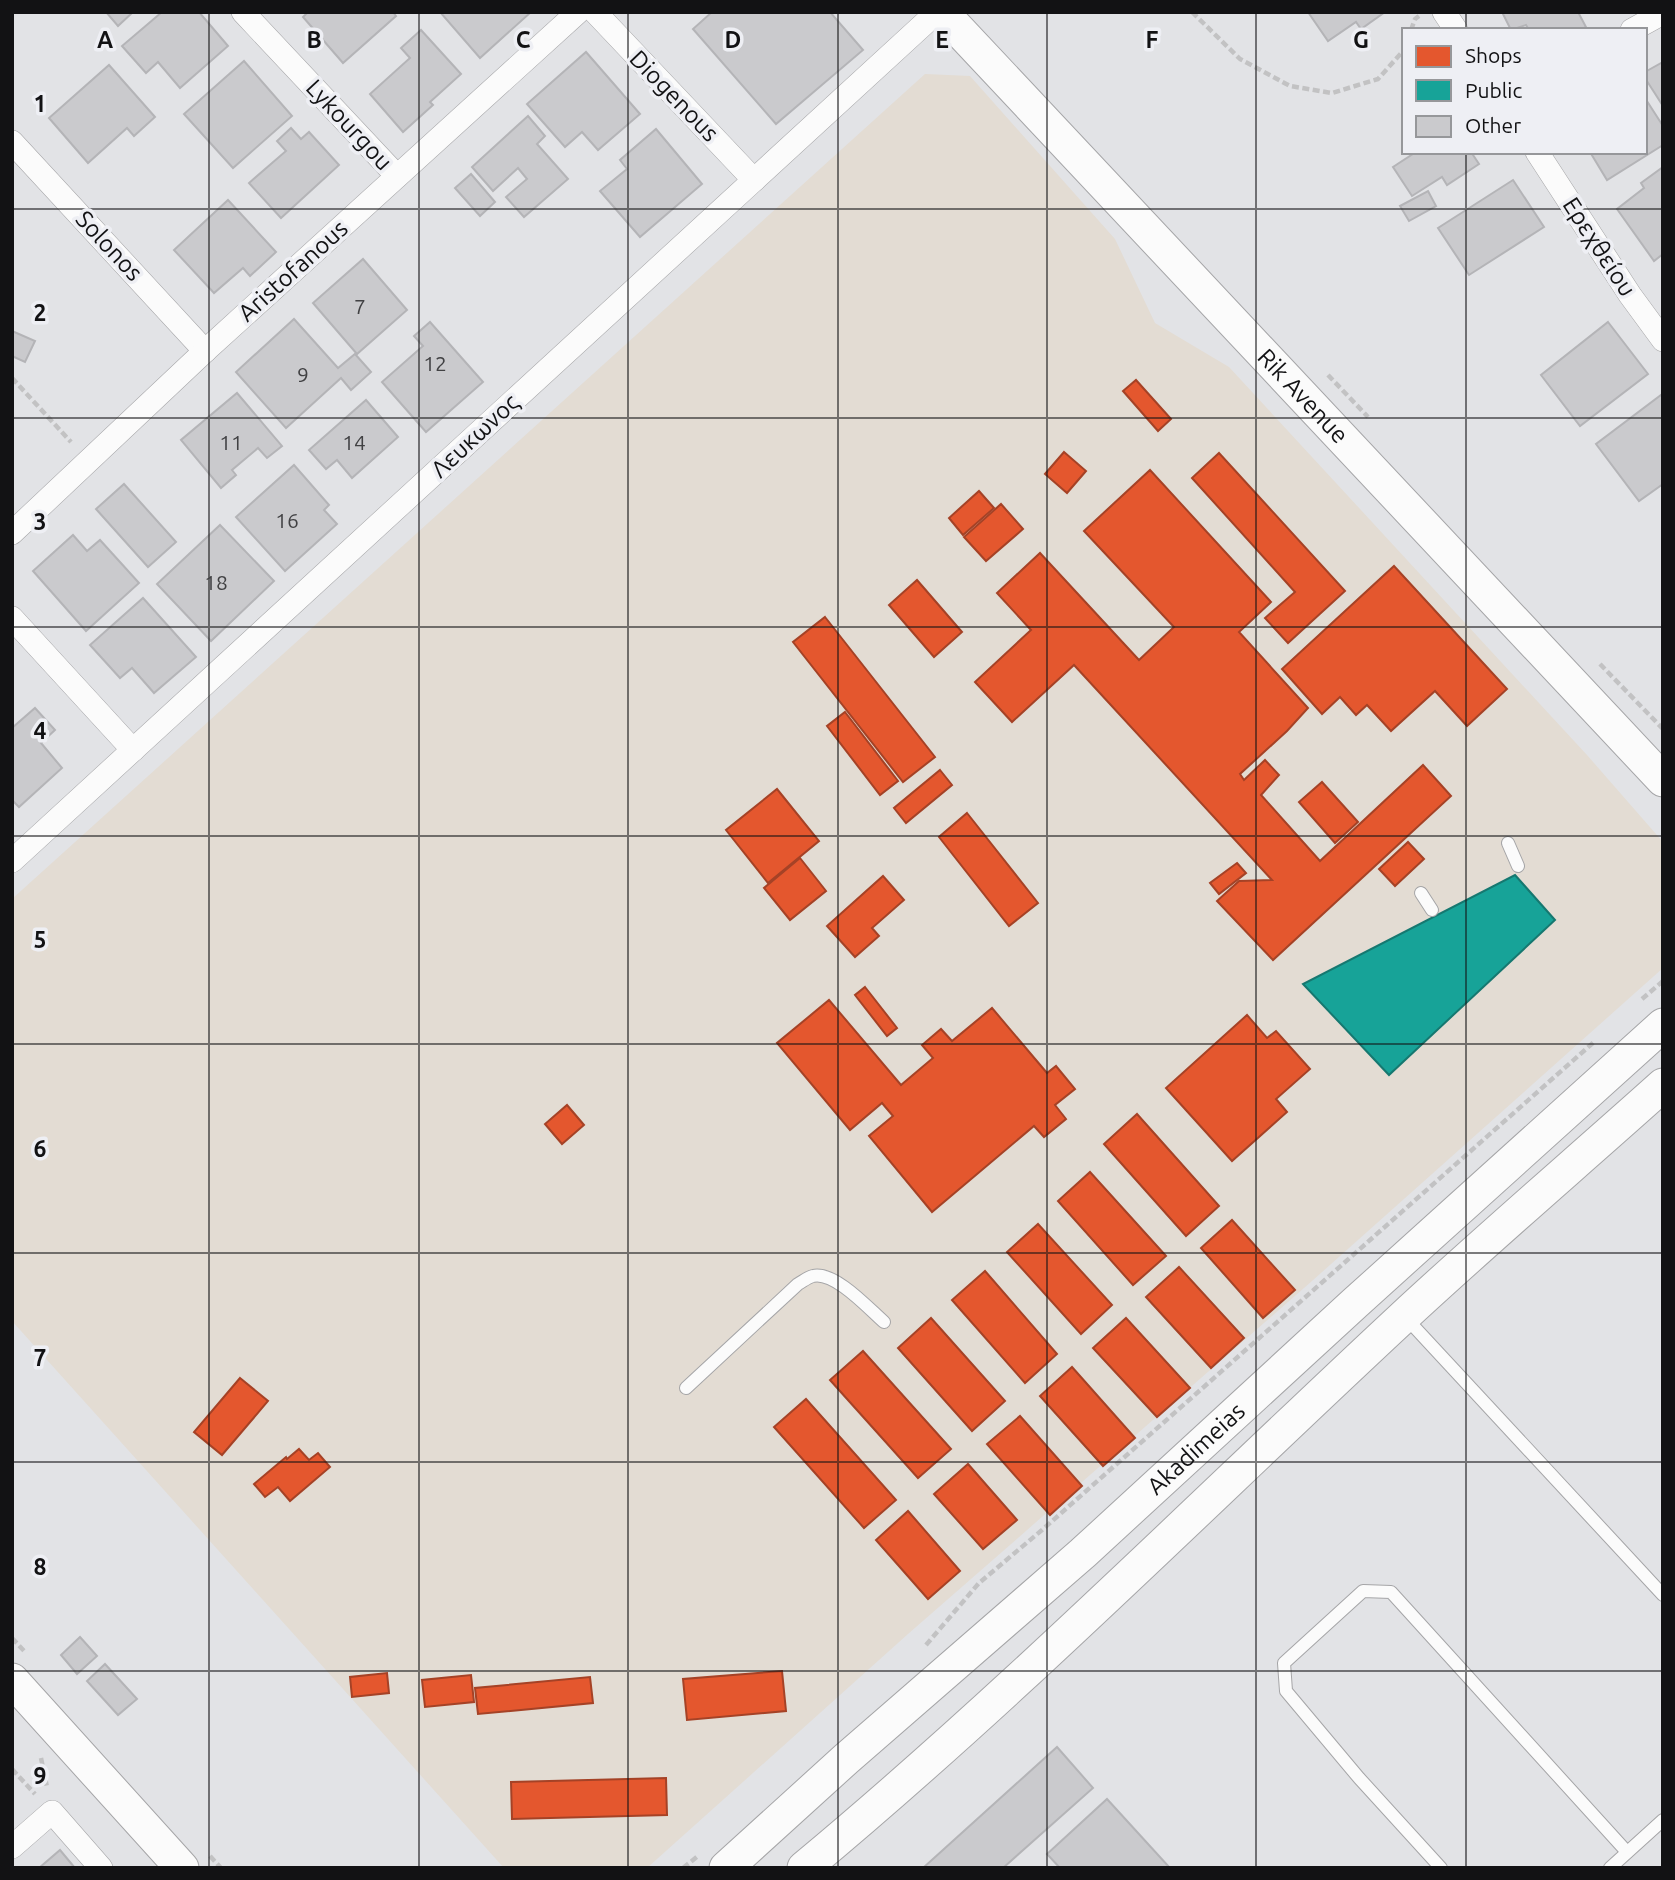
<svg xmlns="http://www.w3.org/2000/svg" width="1675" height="1880" font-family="Ubuntu,sans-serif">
<rect width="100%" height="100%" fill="#e2e3e6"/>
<polygon fill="#e3dcd3" points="925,74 970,76 1115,239 1155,323 1229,367 1587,755 1663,842 1663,968 1312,1281 908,1634 647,1868 504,1868 12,1321 12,899"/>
<g fill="#e4572e" stroke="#a54226" stroke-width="2">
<polygon points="1136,380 1171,419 1158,431 1123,391"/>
<polygon points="1064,452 1086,471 1067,493 1045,474"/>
<polygon points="1219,453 1345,591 1288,643 1265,618 1295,592 1192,478"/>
<polygon points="1150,470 1271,602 1239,632 1308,708 1287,731 1240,774 1244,780 1265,760 1279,775 1261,795 1320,861 1423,765 1451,796 1273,960 1217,901 1239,881 1272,880 1074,665 1012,722 975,682 1031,630 997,593 1040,553 1139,660 1174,627 1084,531"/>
<polygon points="979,491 994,508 963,535 949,518"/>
<polygon points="1001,504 1023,529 986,561 964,537"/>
<polygon points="1394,566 1507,689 1467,726 1435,691 1391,731 1367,705 1356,715 1340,697 1322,714 1282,669"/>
<polygon points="917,580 962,632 934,657 889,605"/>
<polygon points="825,617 935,757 903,782 793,642"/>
<polygon points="845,712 898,781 880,795 827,726"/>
<polygon points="940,770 952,785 906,823 894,808"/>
<polygon points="1322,782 1358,822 1335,843 1299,802"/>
<polygon points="777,789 819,841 768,883 726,830"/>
<polygon points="967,813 1038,903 1009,926 939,837"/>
<polygon points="1408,842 1424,859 1395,886 1379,869"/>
<polygon points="800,858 826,891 790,920 764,888"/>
<polygon points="1237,863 1246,873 1219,894 1210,883"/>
<polygon points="883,876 904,900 872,928 879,936 855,957 827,926"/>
<polygon points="865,987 897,1028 887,1036 855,995"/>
<polygon points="829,1000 901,1085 933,1058 922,1045 941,1029 952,1041 992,1008 1047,1073 1056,1066 1075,1089 1055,1105 1066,1119 1044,1137 1034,1126 932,1212 869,1136 893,1116 882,1103 850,1130 777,1043"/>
<polygon points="1247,1015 1267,1038 1276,1031 1310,1069 1276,1099 1287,1112 1232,1161 1166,1088"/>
<polygon points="567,1105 584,1125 562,1144 545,1124"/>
<polygon points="1137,1114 1219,1206 1186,1236 1104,1144"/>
<polygon points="1090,1172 1166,1256 1133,1285 1058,1201"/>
<polygon points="1232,1220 1295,1290 1263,1318 1201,1248"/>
<polygon points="1038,1224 1112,1305 1081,1334 1007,1252"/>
<polygon points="1179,1267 1244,1338 1211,1368 1146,1297"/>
<polygon points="985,1271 1057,1354 1025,1383 952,1300"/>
<polygon points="931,1318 1005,1401 972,1431 898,1348"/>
<polygon points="1126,1318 1190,1388 1157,1417 1093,1348"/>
<polygon points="863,1351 951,1449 918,1478 830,1380"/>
<polygon points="1072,1367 1135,1438 1103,1466 1040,1396"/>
<polygon points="240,1378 268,1401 222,1455 194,1432"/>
<polygon points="806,1399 896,1500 864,1528 774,1427"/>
<polygon points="1020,1416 1082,1486 1050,1515 987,1444"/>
<polygon points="299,1449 309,1460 318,1453 330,1467 290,1501 278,1487 265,1497 254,1484 286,1457 287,1459"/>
<polygon points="968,1464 1017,1520 983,1549 934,1494"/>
<polygon points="908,1511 960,1571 928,1599 876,1540"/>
<polygon points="782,1671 786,1711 687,1720 683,1679"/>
<polygon points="387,1673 389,1693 352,1697 350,1677"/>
<polygon points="471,1675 474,1702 425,1707 422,1680"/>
<polygon points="590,1677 593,1703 478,1714 475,1688"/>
<polygon points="666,1778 667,1815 512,1819 511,1782"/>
</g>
<polygon fill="#17a398" stroke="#167870" stroke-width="2" points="1515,875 1555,920 1389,1075 1303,984"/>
<g fill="#cacacd" stroke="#b4b4b7" stroke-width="2">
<polygon points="106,12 133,12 118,26"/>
<polygon points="162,12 199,12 228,46 180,88 158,62 146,73 122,46"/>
<polygon points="308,12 393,12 396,16 343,63 303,17"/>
<polygon points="440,12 531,12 480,58"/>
<polygon points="712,12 830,12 863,50 776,124 693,29"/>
<polygon points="1308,12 1385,12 1361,29 1356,22 1328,41"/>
<polygon points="1502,12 1578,12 1586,27 1580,30 1529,30 1526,25 1511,30"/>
<polygon points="421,30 461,74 430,102 433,105 403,132 370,94 410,58 401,48"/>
<polygon points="586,52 640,114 598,150 582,132 565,147 527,104"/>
<polygon points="244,61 292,116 233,168 184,114"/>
<polygon points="1663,62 1663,106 1645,78 1645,72"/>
<polygon points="109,65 155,117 134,136 127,128 88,163 49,118"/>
<polygon points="1645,98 1663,126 1663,145 1607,180 1590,152 1645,152"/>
<polygon points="528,116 545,136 537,144 568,179 524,217 506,197 527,179 518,168 493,191 472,167"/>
<polygon points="291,128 301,139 309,132 339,165 281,218 249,183 286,151 277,141"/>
<polygon points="656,129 702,184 640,237 600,191 627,169 620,160"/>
<polygon points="1416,152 1471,152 1479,164 1447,185 1442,177 1412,196 1393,167"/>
<polygon points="1663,167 1663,254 1654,261 1617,209 1644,188 1641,183"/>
<polygon points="471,174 495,202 480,216 455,188"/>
<polygon points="1513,180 1544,227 1469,275 1438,228"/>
<polygon points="1428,191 1436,206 1409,221 1400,206"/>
<polygon points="228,200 276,252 250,276 243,268 214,293 174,250"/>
<polygon points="363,259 407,310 357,354 313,303"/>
<polygon points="294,319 338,368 355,354 371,372 351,390 341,378 286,428 236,372"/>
<polygon points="430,322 483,382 426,432 382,382 423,346 414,336"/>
<polygon points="1608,322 1648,374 1580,426 1541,375"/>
<polygon points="12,331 35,341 25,362 12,356"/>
<polygon points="237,393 282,446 267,458 258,448 232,470 236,475 221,488 181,440"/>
<polygon points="1661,395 1663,398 1663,484 1639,501 1596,444"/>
<polygon points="366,400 398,437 352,478 337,460 326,469 309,450"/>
<polygon points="294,465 329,505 324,510 337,524 285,571 236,517"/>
<polygon points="124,484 176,542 148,567 96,509"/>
<polygon points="220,525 274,581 211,641 157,584"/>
<polygon points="73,535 87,551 100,540 139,583 86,631 33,571"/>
<polygon points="143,598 196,657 154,693 132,668 120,678 90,645"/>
<polygon points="35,708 55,730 41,743 62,768 19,807 12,800 12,728"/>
<polygon points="80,1637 97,1656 77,1674 61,1655"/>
<polygon points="105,1664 137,1699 118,1715 87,1681"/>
<polygon points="1057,1747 1093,1788 1003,1868 923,1868"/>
<polygon points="1107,1799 1170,1868 1060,1868 1047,1854"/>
<polygon points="60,1850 75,1868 39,1868"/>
</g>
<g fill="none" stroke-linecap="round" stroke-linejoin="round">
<defs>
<g id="service">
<polyline points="1508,843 1518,866"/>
<polyline points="1421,893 1432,910"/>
<polyline points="1406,1318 1663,1595"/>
<path d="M686 1388 798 1284C802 1282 808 1277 813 1276 835 1271 869 1309 884 1322"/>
<polyline points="1441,1868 1359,1778 1286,1691 1284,1663 1363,1591 1391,1592 1627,1852"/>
<polyline points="1610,1868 1663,1820"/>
</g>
<g id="minor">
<polyline points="243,12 397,176"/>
<polyline points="595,12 754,180"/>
<polyline points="1444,12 1456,30"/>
<polyline points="1632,30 1663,13"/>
<polyline points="12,142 205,351"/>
<polyline points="1537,152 1630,295 1663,340"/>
<polyline points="12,533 205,351 578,12"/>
<polyline points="12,618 133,750"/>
<polyline points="12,861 937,12"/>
<polyline points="12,1847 52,1812 101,1868"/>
</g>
<g id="secondary">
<path id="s1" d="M942 12 1663 780"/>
<polyline points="12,1680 182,1868"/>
<path id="s2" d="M726 1868 846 1759 1083 1553 1355 1303 1663 1025"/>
<path d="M804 1868C1012 1695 1203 1503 1402 1318 1487 1239 1576 1163 1663 1085"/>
</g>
</defs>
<use href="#service" stroke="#a5a5a7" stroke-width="14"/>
<use href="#minor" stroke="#a5a5a7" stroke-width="24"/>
<use href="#secondary" stroke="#a5a5a7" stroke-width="35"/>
<g stroke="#c2c2c3" stroke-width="4.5" stroke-dasharray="7 3.5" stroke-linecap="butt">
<polyline points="1192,12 1240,59 1290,86 1332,93 1378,79 1404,50"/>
<polyline points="1411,30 1415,19 1419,16"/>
<polyline points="1328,375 1368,417"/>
<polyline points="12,378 71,442"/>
<polyline points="1600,664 1663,729"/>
<polyline points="1642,999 1663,981"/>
<polyline points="12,1638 25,1652"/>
<polyline points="926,1645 979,1583 1042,1530 1594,1042"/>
<polyline points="41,1758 47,1787"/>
<polyline points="12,1769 35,1794"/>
<polyline points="210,1856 221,1868"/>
<polyline points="683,1868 698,1856"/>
</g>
<use href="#service" stroke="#fbfbfb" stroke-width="12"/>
<use href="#minor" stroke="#fbfbfb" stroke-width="23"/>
<use href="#secondary" stroke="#fbfbfb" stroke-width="33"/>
</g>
<path fill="none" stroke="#121214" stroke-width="2" stroke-opacity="0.55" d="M209 12V1868M419 12V1868M628 12V1868M838 12V1868M1047 12V1868M1256 12V1868M1466 12V30M1466 152V1868M12 209H1663M12 418H1663M12 627H1663M12 836H1663M12 1044H1663M12 1253H1663M12 1462H1663M12 1671H1663"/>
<g text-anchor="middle" stroke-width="7" stroke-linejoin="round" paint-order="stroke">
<g font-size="21" fill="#414143">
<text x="360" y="314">7</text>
<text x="435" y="371">12</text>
<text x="303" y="382">9</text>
<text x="231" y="450">11</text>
<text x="354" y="450">14</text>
<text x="287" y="528">16</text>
<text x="216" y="590">18</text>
</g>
<g font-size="24" fill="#121214" stroke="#eeeff4">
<text transform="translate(674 96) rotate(46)" y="8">Diogenous</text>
<text transform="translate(349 125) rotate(47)" y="8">Lykourgou</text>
<text transform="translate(109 246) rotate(47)" y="8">Solonos</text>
<text transform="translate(1599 247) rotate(57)" y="8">Ερεχθείου</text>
<text transform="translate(293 271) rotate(-42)" y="8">Aristofanous</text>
<text dy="8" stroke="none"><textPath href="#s1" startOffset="527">Rik Avenue</textPath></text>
<text transform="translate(475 436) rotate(-43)" y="8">Λευκωνος</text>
<text dy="8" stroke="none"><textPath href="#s2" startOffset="630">Akadimeias</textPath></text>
</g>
</g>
<g font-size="23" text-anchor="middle" font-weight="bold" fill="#121214" stroke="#eeeff4" stroke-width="7" stroke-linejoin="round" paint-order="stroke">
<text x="105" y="48">A</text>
<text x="314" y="48">B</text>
<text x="523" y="48">C</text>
<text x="733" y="48">D</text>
<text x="942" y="48">E</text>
<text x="1152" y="48">F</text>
<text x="1361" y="48">G</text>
<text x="40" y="112">1</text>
<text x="40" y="321">2</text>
<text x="40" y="530">3</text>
<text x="40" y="739">4</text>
<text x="40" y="948">5</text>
<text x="40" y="1157">6</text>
<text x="40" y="1366">7</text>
<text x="40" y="1575">8</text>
<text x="40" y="1784">9</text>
</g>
<rect width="1675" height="1880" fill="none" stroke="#121214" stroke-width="28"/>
<rect x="1402" y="28" width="245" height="126" fill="#eeeff4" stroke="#96979a" stroke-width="2"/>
<rect x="1416" y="46" width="35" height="21" fill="#e4572e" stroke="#96979a" stroke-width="2"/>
<text x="1465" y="63" font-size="21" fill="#121214">Shops</text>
<rect x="1416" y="80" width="35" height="21" fill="#17a398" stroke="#96979a" stroke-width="2"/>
<text x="1465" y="98" font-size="21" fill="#121214">Public</text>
<rect x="1416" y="116" width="35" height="21" fill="#cacacd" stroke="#96979a" stroke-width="2"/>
<text x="1465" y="133" font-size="21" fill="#121214">Other</text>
</svg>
